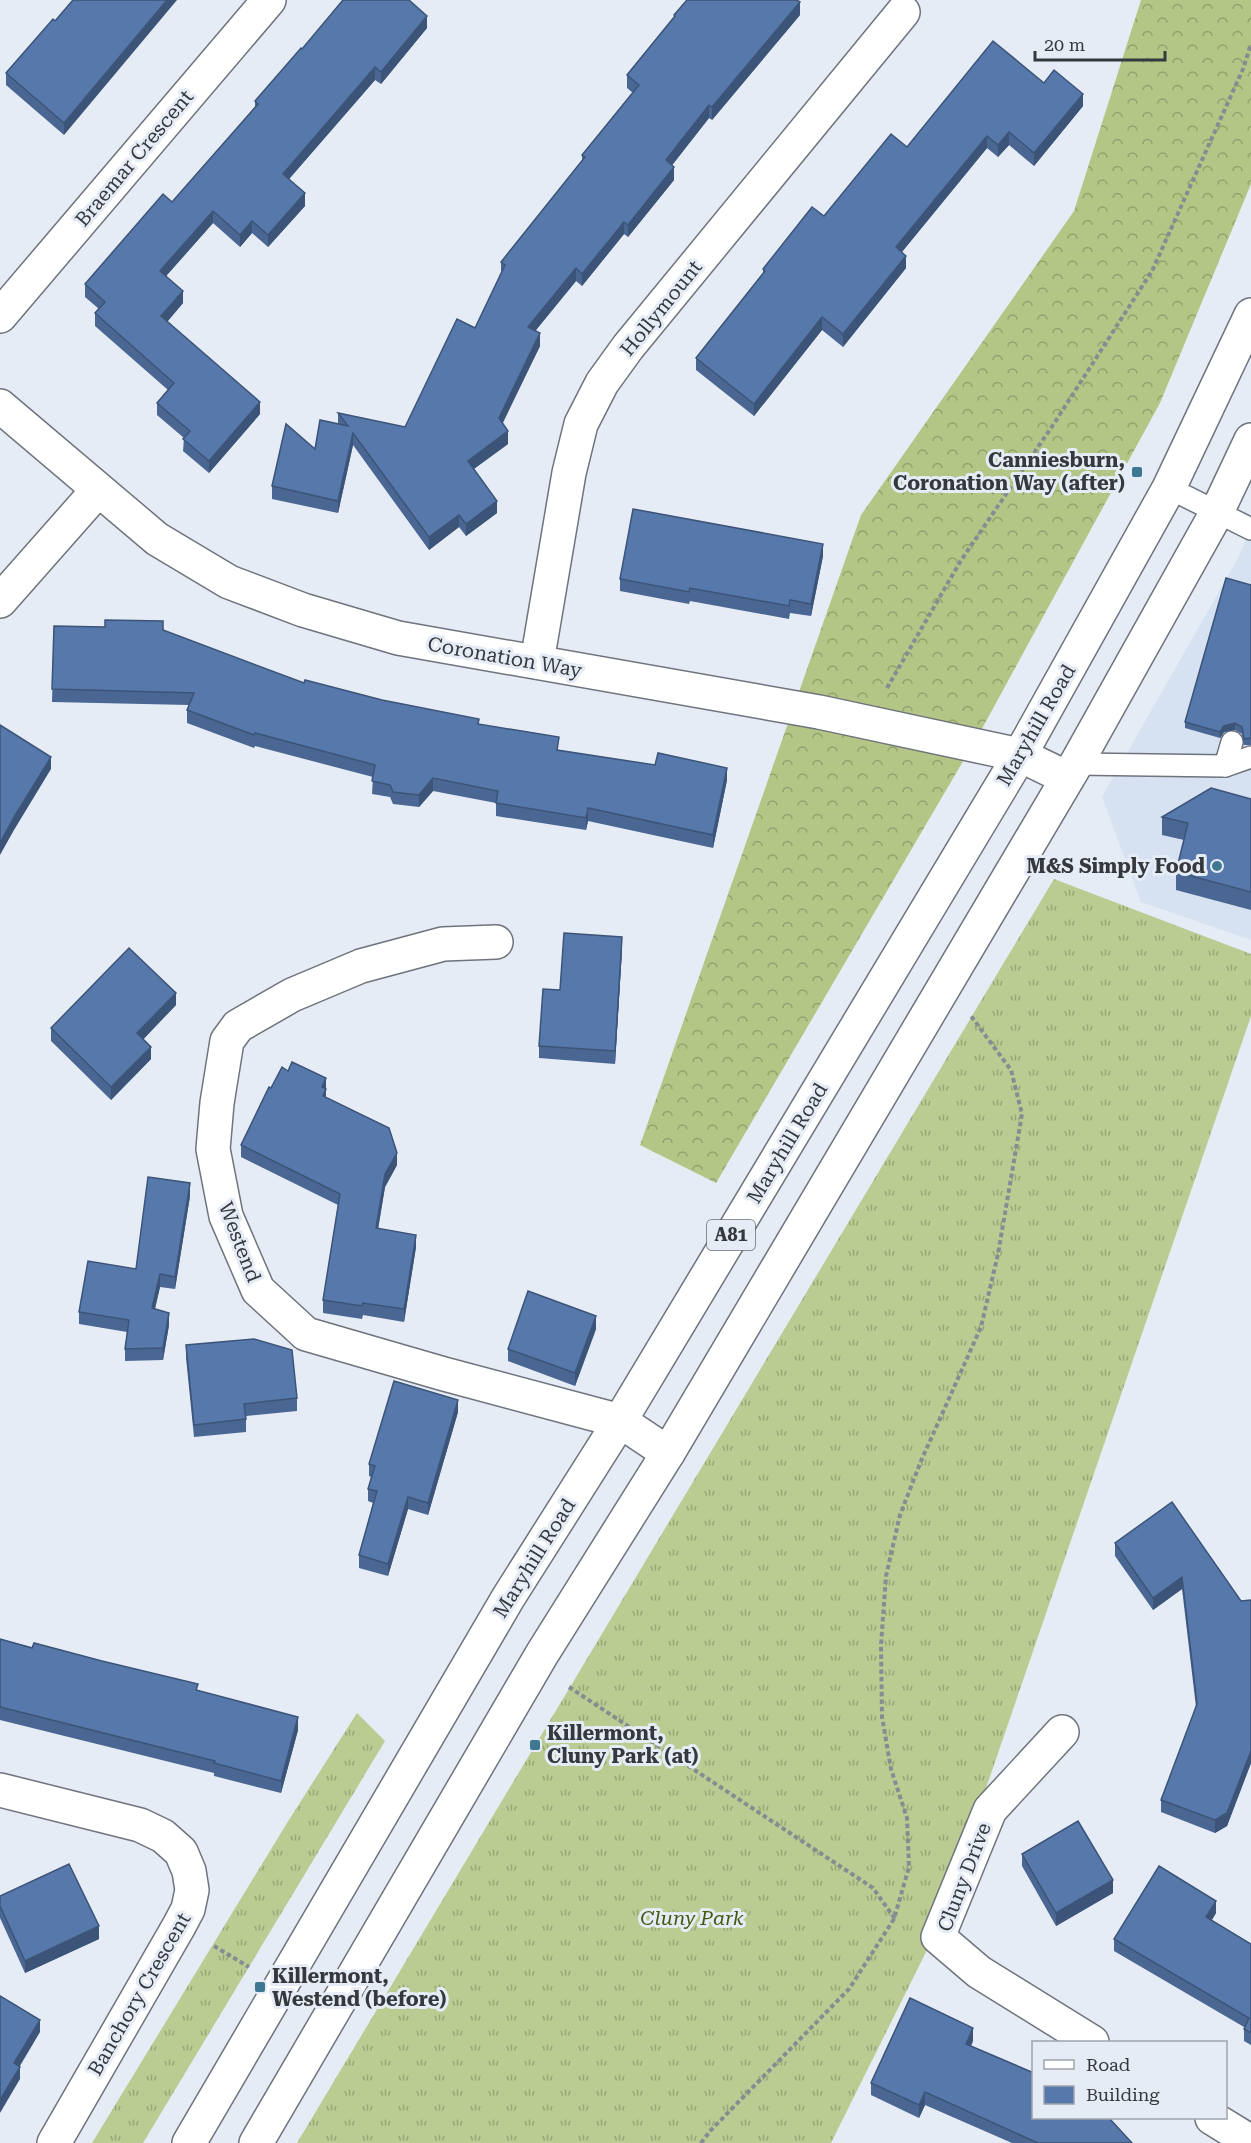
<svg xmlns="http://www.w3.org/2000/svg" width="1251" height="2143" font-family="'Roboto Serif',serif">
<defs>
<pattern id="grass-tufts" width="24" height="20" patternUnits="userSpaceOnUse" patternTransform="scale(1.5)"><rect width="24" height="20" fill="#bacc92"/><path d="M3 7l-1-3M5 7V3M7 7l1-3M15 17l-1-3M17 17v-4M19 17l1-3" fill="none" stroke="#98a778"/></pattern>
<pattern id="forest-crowns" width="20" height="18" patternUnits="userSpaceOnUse" patternTransform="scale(1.5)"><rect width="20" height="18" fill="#b3c685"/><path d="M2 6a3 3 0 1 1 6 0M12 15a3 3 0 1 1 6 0" fill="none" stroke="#92a26e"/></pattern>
</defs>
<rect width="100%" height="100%" fill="#e6ecf6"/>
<polygon fill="#d6e1f1" points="1251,529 1251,940 1141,902 1102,797 1237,560"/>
<g fill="url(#grass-tufts)">
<polygon points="1054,879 1251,954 1251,1016 938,1928 831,2143 297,2143"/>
<polygon points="357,1713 385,1741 143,2143 92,2143 287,1823"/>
</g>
<polygon fill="url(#forest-crowns)" points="1141,0 1251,0 1251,184 1160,403 979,734 716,1183 640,1145 861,515 1074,211"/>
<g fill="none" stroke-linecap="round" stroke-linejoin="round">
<defs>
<g id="lane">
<polyline points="1169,488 1251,529"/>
<polyline points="1076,764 1225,766 1232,742"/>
<polyline points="1225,766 1251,757"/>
</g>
<g id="street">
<polyline points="0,316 269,0"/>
<polyline points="0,406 157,539 229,582 303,610 398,638 819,712 1020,755 1067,778"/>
<polyline points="0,601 98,490"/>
<polyline points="537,662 569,473 581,424 602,383 628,347 903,12"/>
<polyline points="496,942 443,944 361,966 292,995 238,1026 227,1041 217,1103 213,1149 226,1216 258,1290 306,1334 444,1374 620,1421 668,1453"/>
<polyline points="1062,1732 990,1810 938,1937 979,1972 1092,2042"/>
<polyline points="0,1790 140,1825 163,1836 181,1852 189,1871 192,1890 188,1909 179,1926 54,2143"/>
<polyline points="1212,2118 1251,2142"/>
</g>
<g id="primary">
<polyline points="189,2143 508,1598 620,1421 1020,755 1169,488 1251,315"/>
<polyline points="256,2143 542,1654 668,1453 1076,764 1217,512 1251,440"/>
</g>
</defs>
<use href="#lane" stroke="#6e737c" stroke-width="24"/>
<use href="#street" stroke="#6e737c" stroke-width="36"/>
<use href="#primary" stroke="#6e737c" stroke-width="36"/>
<g stroke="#878b92" stroke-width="4" stroke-dasharray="4.5 3" stroke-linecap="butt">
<polyline points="887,688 960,562 1055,422 1152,271 1243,69 1251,44"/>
<polyline points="569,1687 873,1888 895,1919"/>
<polyline points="214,1946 249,1967"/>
<polyline points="701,2143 711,2130 849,1989 894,1919 909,1867 907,1818 891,1769 882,1717 881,1645 886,1576 900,1515 921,1461 981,1327 998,1254 1022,1114 1011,1070 971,1016"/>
</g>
<use href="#lane" stroke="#fff" stroke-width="21"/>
<use href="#street" stroke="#fff" stroke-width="33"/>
<use href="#primary" stroke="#fff" stroke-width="33"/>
</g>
<g fill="#4a6793">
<polygon points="73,0 64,135 6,85 6,73 55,21"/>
<polygon points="674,15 800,15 712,120 709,118 672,165 674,180 628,237 624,234 582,286 576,281 535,331 540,346 502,423 508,444 474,469 497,513 466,536 459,527 429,550 353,445 338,513 272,499 272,486 315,449 338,424 338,413 405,427 475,328 501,274 501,262 582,161 582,155 633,93 627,88 627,75 674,18"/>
<polygon points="427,28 381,84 375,80 289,179 305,206 268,247 252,233 240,247 213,223 166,276 183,303 167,322 260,414 209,473 183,451 184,438 157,415 157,403 168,390 95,326 95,313 99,309 85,297 85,284 172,202 255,107 255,101 302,49"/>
<polygon points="1044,83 1083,106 1034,166 1009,145 998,157 987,148 902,252 906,268 843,347 822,330 754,416 696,370 696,358 763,274 763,269 824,216 907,147"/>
<polygon points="823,556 811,616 790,613 789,619 690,601 689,604 620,591 620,579"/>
<polygon points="1251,585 1251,745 1244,745 1242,734 1235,730 1224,732 1220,738 1185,728 1185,722"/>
<polygon points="54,626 105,627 163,630 304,683 382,700 479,724 559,750 727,780 713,848 588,821 586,830 496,816 496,803 433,791 419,807 393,804 390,797 372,794 373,777 255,746 254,748 187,723 187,710 189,705 52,702"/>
<polygon points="1251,799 1251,910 1176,890 1176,872 1184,840 1162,835 1162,817"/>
<polygon points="622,950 615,1064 539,1058 539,1046 560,990"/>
<polygon points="176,1005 143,1039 151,1059 111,1100 51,1041 51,1028"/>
<polygon points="288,1071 326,1078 326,1098 397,1165 385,1187 378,1229 416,1247 404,1322 363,1315 362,1319 323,1313 323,1300 338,1205 241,1157 241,1145 271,1088"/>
<polygon points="190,1196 175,1289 160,1287 155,1309 169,1325 163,1360 125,1361 125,1349 127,1332 79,1324 79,1312 136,1269"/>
<polygon points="596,1329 575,1386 508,1361 508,1349"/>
<polygon points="186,1345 297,1398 297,1411 246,1416 246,1432 194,1437 186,1358"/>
<polygon points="458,1412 428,1515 408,1509 388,1576 359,1568 359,1555 373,1503 368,1501 368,1489 371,1477 369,1476 369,1464"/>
<polygon points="1115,1543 1241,1601 1251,1600 1251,1763 1227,1826 1215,1833 1161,1812 1161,1800 1196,1707 1182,1589 1153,1610 1115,1556"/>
<polygon points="0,1639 198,1690 298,1730 281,1793 214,1776 214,1773 0,1720"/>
<polygon points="1022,1854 1113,1893 1056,1926 1022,1866"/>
<polygon points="0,1896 99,1939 25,1973 0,1918"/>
<polygon points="1216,1913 1211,1921 1251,1944 1251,2045 1244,2041 1244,2027 1114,1951 1114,1939"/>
<polygon points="973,2041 971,2046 1132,2143 1012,2143 925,2105 919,2118 871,2095 871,2083"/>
</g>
<g fill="#3c5478">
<polygon points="167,0 177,0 64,135 64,123"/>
<polygon points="800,2 800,15 712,120 712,107"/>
<polygon points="427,16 427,28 381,84 381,72"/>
<polygon points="375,67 375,80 283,186 283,174"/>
<polygon points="1083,94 1083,106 1034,166 1034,153"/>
<polygon points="709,105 709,118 666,173 666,160"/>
<polygon points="1009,132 1009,145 998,157 998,145"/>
<polygon points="987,136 987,148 896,259 896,247"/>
<polygon points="674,167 674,180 628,237 628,225"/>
<polygon points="305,193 305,206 268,247 268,235"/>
<polygon points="213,211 213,223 160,283 160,271"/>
<polygon points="252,221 252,233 240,247 240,235"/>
<polygon points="624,222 624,234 582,286 582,274"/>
<polygon points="906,256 906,268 843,347 843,334"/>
<polygon points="576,268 576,281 528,340 528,327"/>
<polygon points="183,291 183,303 161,329 161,316"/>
<polygon points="822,317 822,330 754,416 754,404"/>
<polygon points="540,333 540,346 499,431 499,418"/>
<polygon points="260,402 260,414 209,473 209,461"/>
<polygon points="508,431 508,444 468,473 468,461"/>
<polygon points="353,433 353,445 338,513 338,501"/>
<polygon points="497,501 497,513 466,536 466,524"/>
<polygon points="459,515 459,527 429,550 429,537"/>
<polygon points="823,544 823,556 811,616 811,604"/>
<polygon points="1235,723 1235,730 1224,732 1220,738 1220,732 1224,726"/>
<polygon points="51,757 51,769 14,830 0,855 0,843 14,817"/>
<polygon points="727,768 727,780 713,848 713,835"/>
<polygon points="433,778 433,791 419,807 419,795"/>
<polygon points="588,808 588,821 586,830 586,818"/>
<polygon points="622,937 622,950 615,1064 615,1051"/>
<polygon points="176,993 176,1005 137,1046 137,1033"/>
<polygon points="151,1047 151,1059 111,1100 111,1087"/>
<polygon points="326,1078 326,1102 323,1109 322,1087"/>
<polygon points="397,1153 397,1165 385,1187 376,1241 376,1228 385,1174"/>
<polygon points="190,1183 190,1196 175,1289 175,1277"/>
<polygon points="416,1235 416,1247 404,1322 404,1309"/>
<polygon points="160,1274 160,1287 152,1320 152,1308"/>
<polygon points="169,1313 169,1325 163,1360 163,1348"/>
<polygon points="596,1316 596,1329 575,1386 575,1373"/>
<polygon points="458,1400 458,1412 428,1515 428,1503"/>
<polygon points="408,1497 408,1509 388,1576 388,1564"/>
<polygon points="1182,1577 1182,1589 1153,1610 1153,1598"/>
<polygon points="298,1717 298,1730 281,1793 281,1781"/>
<polygon points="1251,1751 1251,1763 1227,1826 1215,1833 1215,1820"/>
<polygon points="1113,1880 1113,1893 1056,1926 1056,1913"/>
<polygon points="1216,1901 1216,1913 1206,1930 1206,1917"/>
<polygon points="99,1926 99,1939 25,1973 25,1961"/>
<polygon points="40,2020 40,2032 14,2076 14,2063"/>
<polygon points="973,2028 973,2041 966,2056 966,2044"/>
<polygon points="20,2067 20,2079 0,2113 0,2100"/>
<polygon points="925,2092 925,2105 919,2118 919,2105"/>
</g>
<g fill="#5678ab" stroke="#3c5478" stroke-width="1.5">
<polygon points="73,0 167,0 64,123 6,73 53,19 55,21"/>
<polygon points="343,0 409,0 427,16 381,72 375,67 283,174 305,193 268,235 252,221 240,235 213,211 160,271 183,291 161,316 260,402 209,461 183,439 190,431 157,403 174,383 95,313 105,302 85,284 163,194 172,202 258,104 255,101 301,48 302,49"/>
<polygon points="687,0 797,0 800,2 712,107 709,105 666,160 674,167 628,225 624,222 582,274 576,268 528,327 540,333 499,418 508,431 468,461 497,501 466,524 459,515 429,537 353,433 338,501 272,486 286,424 315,449 320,420 348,426 338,413 405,427 457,319 475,328 505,265 501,262 585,157 582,155 639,85 627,75 675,16 674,15"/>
<polygon points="993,41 1044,83 1054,70 1083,94 1034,153 1009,132 998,145 987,136 896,247 906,256 843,334 822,317 754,404 696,358 765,271 763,269 812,207 824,216 891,134 907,147"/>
<polygon points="633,509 823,544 811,604 790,600 789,606 690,588 689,592 620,579"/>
<polygon points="1226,578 1251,585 1251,738 1244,739 1242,727 1235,723 1224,726 1220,732 1185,722"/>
<polygon points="105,620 163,621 163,630 304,683 305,680 382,700 479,719 478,724 559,737 557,750 655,765 658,753 727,768 713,835 588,808 586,818 496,803 498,791 433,778 419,795 393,792 390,785 372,781 375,765 255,733 254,735 187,710 194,693 52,689 54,626 105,627"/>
<polygon points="0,725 51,757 14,817 0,843"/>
<polygon points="1211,788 1251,799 1251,892 1176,872 1188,823 1162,817"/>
<polygon points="564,933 622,937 615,1051 539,1046 543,989 560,990"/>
<polygon points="129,948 176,993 137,1033 151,1047 111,1087 51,1028"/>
<polygon points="292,1062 326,1078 322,1087 326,1089 323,1096 389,1128 397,1153 385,1174 376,1228 416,1235 404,1309 363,1303 362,1306 323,1300 340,1194 241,1145 269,1087 271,1088 282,1067 288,1071"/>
<polygon points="148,1177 190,1183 175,1277 160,1274 152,1308 169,1313 163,1348 125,1349 129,1320 79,1312 88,1261 136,1269"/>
<polygon points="528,1291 596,1316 575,1373 508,1349"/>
<polygon points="254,1339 292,1350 297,1398 244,1404 246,1419 194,1425 186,1345"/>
<polygon points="394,1381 458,1400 428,1503 408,1497 388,1564 359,1555 377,1491 368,1489 375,1466 369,1464"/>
<polygon points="1172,1502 1241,1601 1251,1600 1251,1751 1227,1813 1215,1820 1161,1800 1197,1704 1182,1577 1153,1598 1115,1543"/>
<polygon points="0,1639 32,1648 34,1643 102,1661 198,1684 196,1690 298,1717 281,1781 214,1763 215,1761 0,1707"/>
<polygon points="1078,1821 1113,1880 1056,1913 1022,1854"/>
<polygon points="69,1864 99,1926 25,1961 0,1906 0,1896"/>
<polygon points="1159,1866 1216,1901 1206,1917 1251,1944 1251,2033 1244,2029 1249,2018 1114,1939"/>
<polygon points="0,1996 40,2020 14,2063 20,2067 0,2100"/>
<polygon points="910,1998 973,2028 966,2044 1034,2073 1034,2118 1109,2118 1132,2143 1038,2143 925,2092 919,2105 871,2083"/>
</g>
<g fill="#3f7891" stroke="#e6ecf6" stroke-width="2">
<rect x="1131" y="466" width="12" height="12" rx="3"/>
<circle cx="1217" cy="866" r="6"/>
<rect x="529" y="1739" width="12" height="12" rx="3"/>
<rect x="254" y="1981" width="12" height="12" rx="3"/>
</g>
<g text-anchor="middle" stroke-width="6" stroke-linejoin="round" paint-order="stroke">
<rect fill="#e6ecf6" stroke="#6a6e74" stroke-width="1.5" x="707" y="1220" width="48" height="30" rx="4.5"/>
<g font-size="18" font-weight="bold" fill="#35383c">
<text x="731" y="1241">A81</text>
</g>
<g font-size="20" fill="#35383c" stroke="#e6ecf6">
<text transform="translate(134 158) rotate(-50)" y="7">Braemar Crescent</text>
<text transform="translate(661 308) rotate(-51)" y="7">Hollymount</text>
<text transform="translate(505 657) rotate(10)" y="7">Coronation Way</text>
<text transform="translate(1036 725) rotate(-60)" y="7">Maryhill Road</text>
<text transform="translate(787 1143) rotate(-59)" y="7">Maryhill Road</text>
<text transform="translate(240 1242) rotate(69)" y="7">Westend</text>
<text transform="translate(534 1558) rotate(-58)" y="7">Maryhill Road</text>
<text transform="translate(964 1877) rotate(-69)" y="7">Cluny Drive</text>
<text transform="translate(139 1994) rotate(-60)" y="7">Banchory Crescent</text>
</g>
<g font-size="20" font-weight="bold" fill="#35383c" stroke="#e6ecf6" text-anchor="end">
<text x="1125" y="467">Canniesburn,<tspan x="1125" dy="23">Coronation Way (after)</tspan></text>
<text x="1205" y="873">M&amp;S Simply Food</text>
<text x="547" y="1740" text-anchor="start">Killermont,<tspan x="547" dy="23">Cluny Park (at)</tspan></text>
<text x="272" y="1983" text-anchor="start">Killermont,<tspan x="272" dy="23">Westend (before)</tspan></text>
</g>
<g font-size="20" font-style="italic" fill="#475710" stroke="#e6ecf6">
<text x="692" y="1925">Cluny Park</text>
</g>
</g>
<rect x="1032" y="2041" width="195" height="78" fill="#e6ecf6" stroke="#9fa4ac" stroke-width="1.5"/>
<rect x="1044" y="2060" width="30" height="9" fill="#ffffff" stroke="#9fa4ac" stroke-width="1.5"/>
<text x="1086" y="2071" font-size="18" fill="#35383c">Road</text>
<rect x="1044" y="2086" width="30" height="18" fill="#5678ab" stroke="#9fa4ac" stroke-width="1.5"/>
<text x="1086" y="2101" font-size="18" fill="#35383c">Building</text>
<path d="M1035 51v9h130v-9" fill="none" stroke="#35383c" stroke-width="3"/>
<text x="1044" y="51" font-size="18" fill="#35383c" stroke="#e6ecf6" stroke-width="4.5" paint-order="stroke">20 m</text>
</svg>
